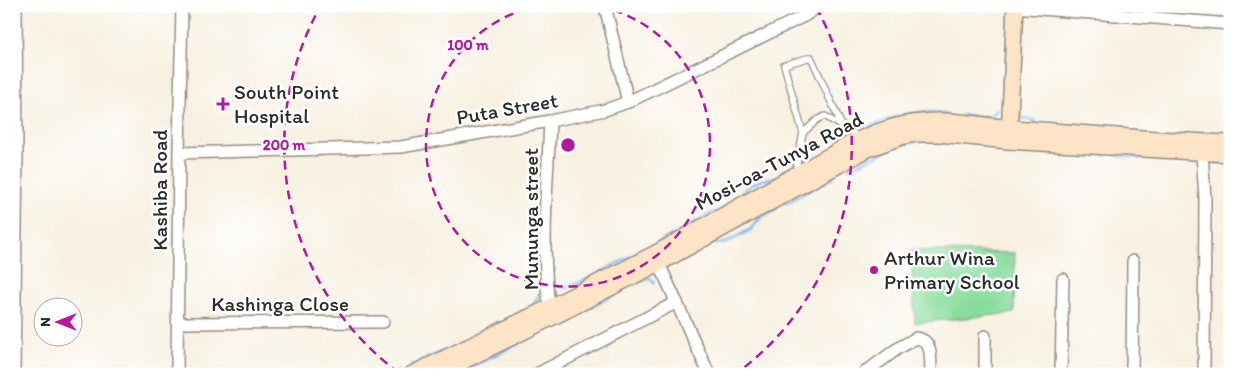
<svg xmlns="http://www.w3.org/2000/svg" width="1236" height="380" font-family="Itim,sans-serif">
<rect width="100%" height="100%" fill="#fff"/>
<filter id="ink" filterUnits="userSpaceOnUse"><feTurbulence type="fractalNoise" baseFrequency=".02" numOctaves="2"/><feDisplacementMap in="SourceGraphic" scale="10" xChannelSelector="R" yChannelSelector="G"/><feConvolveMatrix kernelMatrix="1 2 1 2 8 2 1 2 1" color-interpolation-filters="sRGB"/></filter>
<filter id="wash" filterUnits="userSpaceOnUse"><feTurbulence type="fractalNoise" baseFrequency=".0096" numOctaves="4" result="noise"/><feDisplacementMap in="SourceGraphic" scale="20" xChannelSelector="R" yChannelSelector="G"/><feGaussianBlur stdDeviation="1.12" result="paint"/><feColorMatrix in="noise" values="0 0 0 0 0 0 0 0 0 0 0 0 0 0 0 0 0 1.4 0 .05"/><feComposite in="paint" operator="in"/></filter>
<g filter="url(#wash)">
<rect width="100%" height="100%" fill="#f8f1e2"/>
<polygon fill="#88dc9d" stroke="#5a8464" points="911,250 1015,253 1014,313 915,323"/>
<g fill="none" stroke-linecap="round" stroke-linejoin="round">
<g stroke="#7fb4ed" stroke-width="3">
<polyline points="1019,110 1021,117 1036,122"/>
<polyline points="962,115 990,117 997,109"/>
<path d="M866 128C886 120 907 112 928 112 935 112 942 113 948 114"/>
<polyline points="901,145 922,141"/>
<polyline points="1021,149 1032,151"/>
<polyline points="1042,152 1057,152"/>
<polyline points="1065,153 1077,154"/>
<polyline points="1088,154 1107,155"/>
<polyline points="1116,156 1141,158"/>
<polyline points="1151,159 1161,159"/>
<polyline points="1171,160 1196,161"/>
<polyline points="1209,162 1230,163"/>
<polyline points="849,168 893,148"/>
<path d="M736 199C748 184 756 180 775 178"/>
<polyline points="786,203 833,177"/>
<polyline points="704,217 715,212"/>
<polyline points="682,229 697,221"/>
<polyline points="707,245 710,244 726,243 746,232 750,230 761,217 777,208"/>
<polyline points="599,273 674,234"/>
<polyline points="640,281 650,278 654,283"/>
<polyline points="556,286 567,288 592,277"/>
<polyline points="511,318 533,306 540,293"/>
<polyline points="411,366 443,351"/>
<polyline points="393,374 398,371"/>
<polyline points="457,374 567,319 621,291"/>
</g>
</g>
</g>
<g filter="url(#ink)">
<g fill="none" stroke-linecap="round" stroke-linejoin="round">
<defs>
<g id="lane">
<polyline points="803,133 784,65 811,57 842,126"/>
<polyline points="795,173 803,133 817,120 825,116 861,138"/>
</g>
<g id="street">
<polyline points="605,6 628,102"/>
<polyline points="1015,7 1230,24"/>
<path d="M550 121C548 171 543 222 546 272 547 286 547 301 553 313"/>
<polyline points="179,153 401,147 550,121 605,110 628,102 806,15 819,6"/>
<polyline points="1202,153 1205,198 1204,374"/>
<polyline points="656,257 709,374"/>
<polyline points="178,323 383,322"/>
<polyline points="14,374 17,152 16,6"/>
<polyline points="177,374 179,153 182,6"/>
<polyline points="537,374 677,302"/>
<path d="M863 374 897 349 916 338C934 340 930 360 931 374"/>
<polyline points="985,374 985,336"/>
<polyline points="1061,374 1063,279"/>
<polyline points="1132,374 1133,261"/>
</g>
<g id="secondary">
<polyline points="1009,137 1015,6"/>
<path d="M412 374 550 307 658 252 850 144C873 132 896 124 922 122 952 118 983 126 1013 128 1085 133 1157 140 1230 143"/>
<polyline points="437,374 555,316 663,261 868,149 901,137 914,134 939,134 1008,141 1230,154"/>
</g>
</defs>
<use href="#lane" stroke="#928e86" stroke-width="8"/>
<use href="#street" stroke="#928e86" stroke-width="14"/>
<use href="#secondary" stroke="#928e86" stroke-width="18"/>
<use href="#lane" stroke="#fff" stroke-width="5.5"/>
<use href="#street" stroke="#fff" stroke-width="11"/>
<use href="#secondary" stroke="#fee4c6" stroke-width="15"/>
</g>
</g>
<g fill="none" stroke="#b5179e" stroke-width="2.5" stroke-dasharray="9 6">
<path d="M599 6A142 142 0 1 1 537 6"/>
<path d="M399 373A284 284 0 0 1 320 7M816 7A284 284 0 0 1 737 373"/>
</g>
<g fill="#b5179e" stroke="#fff" stroke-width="2">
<path d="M220.5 96.5h5v5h5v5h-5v5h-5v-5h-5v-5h5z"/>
<circle cx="874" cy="270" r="5"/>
</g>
<g text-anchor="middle" stroke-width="5" stroke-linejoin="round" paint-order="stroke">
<g font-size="21" fill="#2b2b2b" stroke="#fff" text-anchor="start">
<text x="234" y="99">South Point<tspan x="234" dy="24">Hospital</tspan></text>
<text x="884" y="265">Arthur Wina<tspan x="884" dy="24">Primary School</tspan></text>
</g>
<g font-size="21" fill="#2b2b2b" stroke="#fff">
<text transform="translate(507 109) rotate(-10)" y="7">Puta Street</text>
<text transform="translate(779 161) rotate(-28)" y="7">Mosi-oa-Tunya Road</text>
<text transform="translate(160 190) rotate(-90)" y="7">Kashiba Road</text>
<text transform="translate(531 219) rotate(-90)" y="7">Mununga street</text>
<text x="280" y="311">Kashinga Close</text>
</g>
</g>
<circle cx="568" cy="145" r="8" fill="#b5179e" stroke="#fff" stroke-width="2.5"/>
<g font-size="15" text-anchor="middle" font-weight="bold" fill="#b5179e" stroke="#fff" stroke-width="5" stroke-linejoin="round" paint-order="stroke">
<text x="468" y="50">100 m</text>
<text x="284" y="150">200 m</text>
</g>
<rect width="1236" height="380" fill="none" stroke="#fff" stroke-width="25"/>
<g transform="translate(58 322) rotate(270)"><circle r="24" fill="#ffffff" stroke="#aaaaaa"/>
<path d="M0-4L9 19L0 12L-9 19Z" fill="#b5179e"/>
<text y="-8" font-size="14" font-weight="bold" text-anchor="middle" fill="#2b2b2b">N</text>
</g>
</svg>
